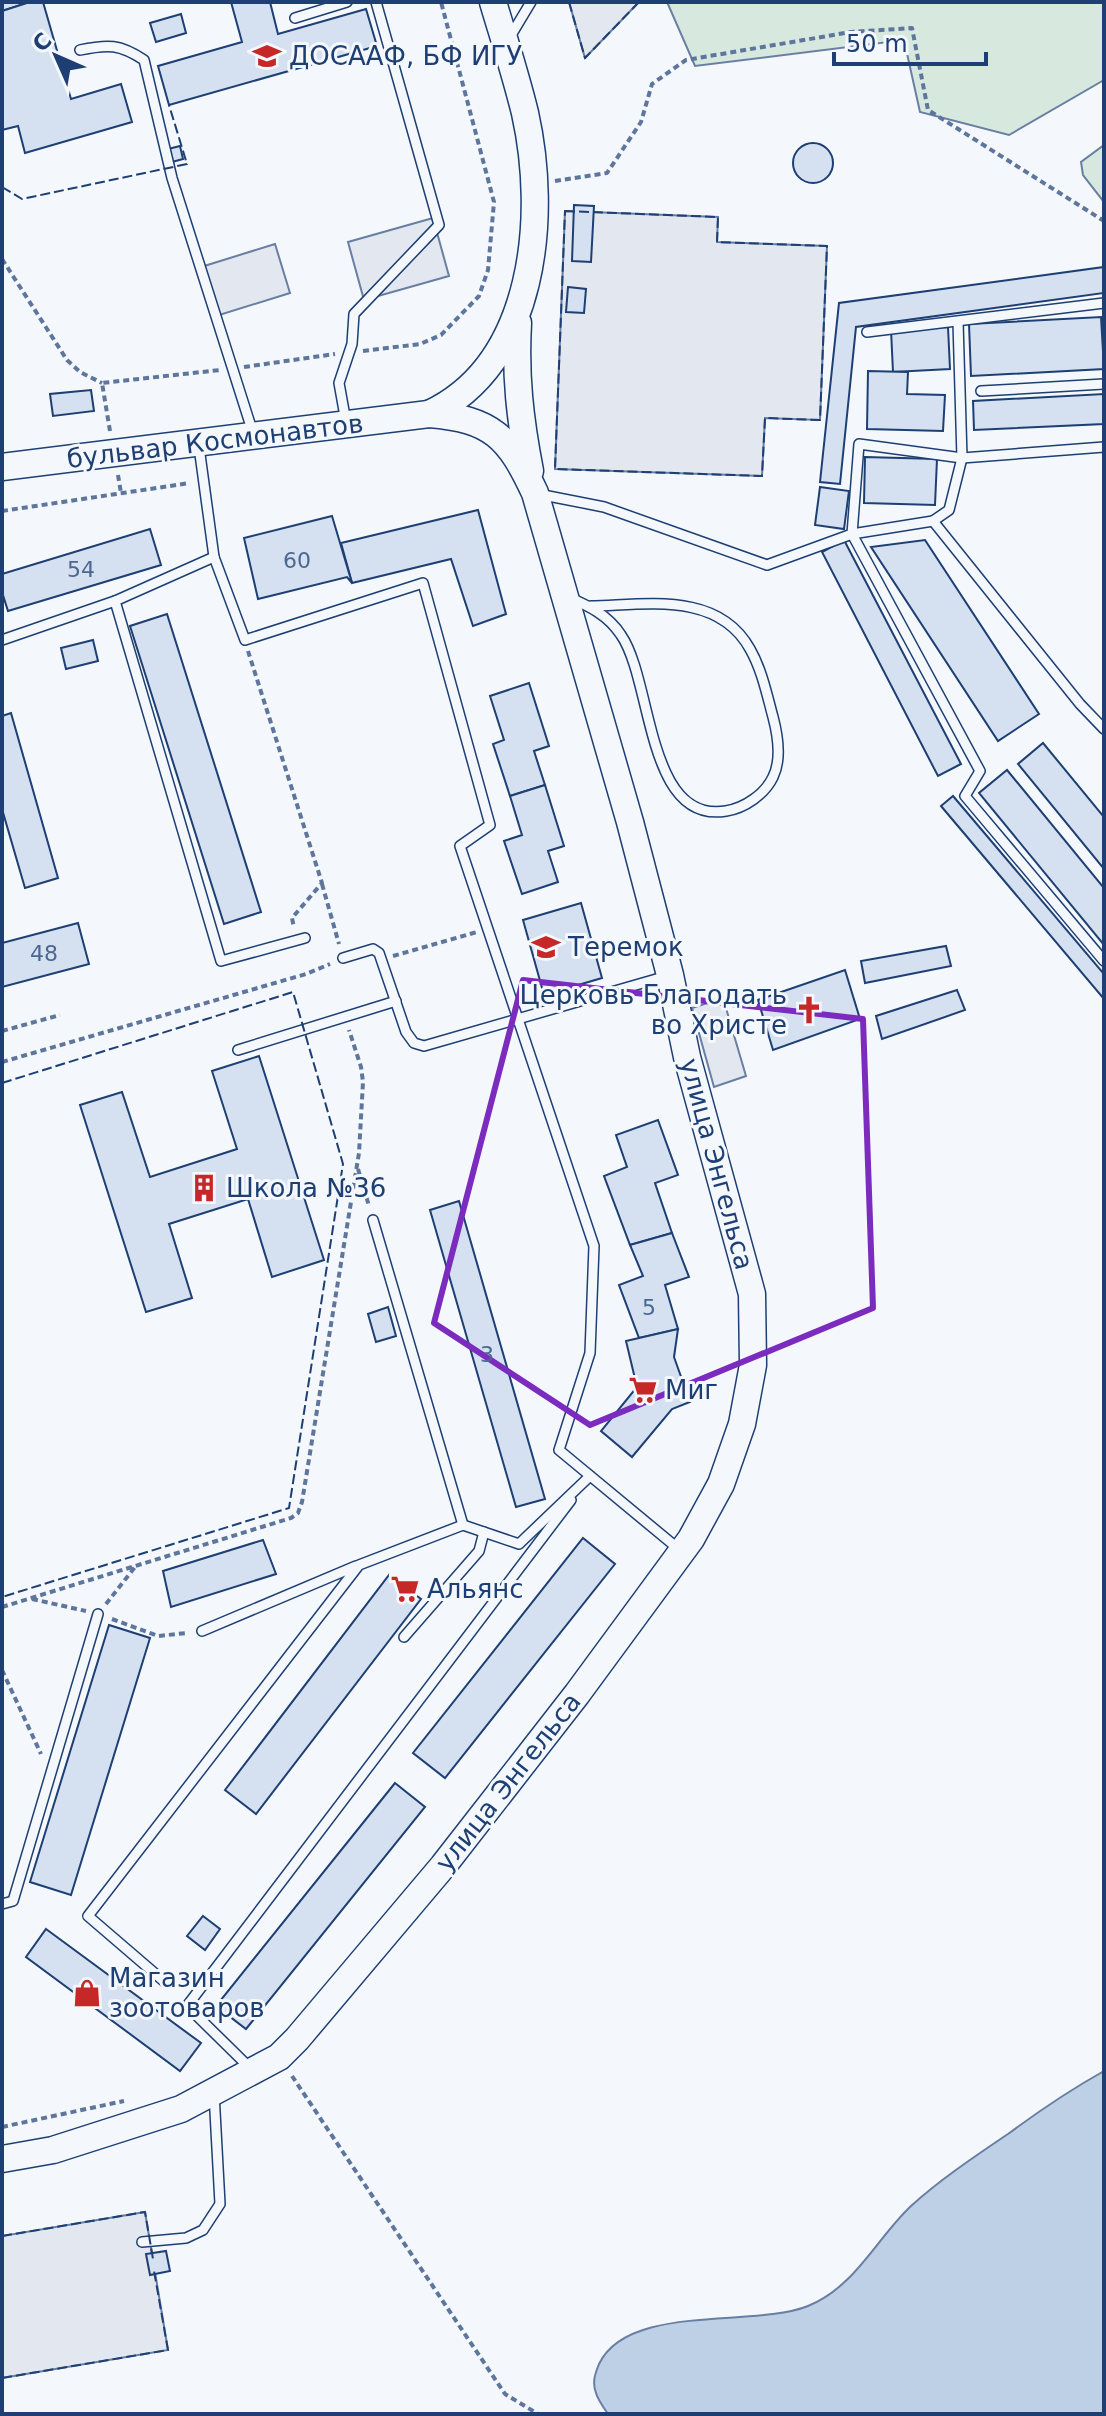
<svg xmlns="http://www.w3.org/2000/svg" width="1106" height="2416" font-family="'DejaVu Sans',sans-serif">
<rect width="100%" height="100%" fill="#f4f7fb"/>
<g fill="#d7e8df" stroke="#687fa3" stroke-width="2">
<polygon points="667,2 1104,2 1104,80 1009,135 920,112 904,40 695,66"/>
<polygon points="1104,145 1104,202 1083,175 1081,162"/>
</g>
<g fill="#e3e8f0" stroke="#687fa3" stroke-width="2">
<polygon points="569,2 639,2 585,58"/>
<polygon points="565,211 718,217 717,242 827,246 820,420 765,418 762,476 555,469"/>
<polygon points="433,218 449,276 364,300 348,242"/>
<polygon points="275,244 290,293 216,316 201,267"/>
<polygon points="723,998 746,1076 714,1087 692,1008"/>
<polygon points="145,2212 168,2350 2,2378 2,2236"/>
</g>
<path fill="#bed0e5" stroke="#687fa3" stroke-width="2" d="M1104 2071V2414H608C604 2408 598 2400 596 2393 592 2382 595 2374 599 2364 628 2303 754 2328 808 2306 855 2287 876 2239 911 2206 941 2179 974 2157 1008 2134 1039 2111 1070 2090 1104 2071Z"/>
<g fill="#d5e0f0" stroke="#1d3f73" stroke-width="2">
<polygon points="2,2 30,2 2,11"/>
<polygon points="30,2 43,2 71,99 121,84 132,122 25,153 18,126 2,130 2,11"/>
<polygon points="231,2 270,2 278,34 366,9 377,46 169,105 158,66 242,42"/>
<polygon points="181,14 186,33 156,42 150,23"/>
<circle cx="813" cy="163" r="20"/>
<polygon points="180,146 183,159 172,162 168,149"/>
<polygon points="574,205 594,206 591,262 572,261"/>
<polygon points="1104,267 1104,293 856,327 840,484 820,482 839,303"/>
<polygon points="568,287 586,289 584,313 566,312"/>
<polygon points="1101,317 1104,369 971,376 969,324"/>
<polygon points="948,327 950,369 893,372 891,330"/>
<polygon points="868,371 908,372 907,394 945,395 943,431 867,429"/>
<polygon points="91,390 94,411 53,416 50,394"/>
<polygon points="1104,394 1104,424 974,430 973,401"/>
<polygon points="865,457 937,459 935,505 864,503"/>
<polygon points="820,487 849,491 844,529 815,525"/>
<polygon points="478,510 506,614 473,626 451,559 352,583 341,543"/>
<polygon points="332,516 352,583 347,577 258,599 244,538"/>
<polygon points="150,529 161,565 8,611 2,592 2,574"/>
<polygon points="844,540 961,764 938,776 822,552"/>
<polygon points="925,540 1039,714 998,741 871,547"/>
<polygon points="167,614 261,912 224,924 130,626"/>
<polygon points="93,640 98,661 66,669 61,648"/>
<polygon points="529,683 549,746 534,751 545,785 510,796 493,744 504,740 490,696"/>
<polygon points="11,713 58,878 25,888 2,809 2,716"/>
<polygon points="1043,743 1104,817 1104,869 1018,764"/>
<polygon points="1007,770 1104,888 1104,945 979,793"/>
<polygon points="545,785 564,846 548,851 558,882 522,894 504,841 522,835 510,796"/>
<polygon points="953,796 1104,974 1104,999 941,806"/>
<polygon points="581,903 602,978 544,995 523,920"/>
<polygon points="78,923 89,964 2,987 2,943"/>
<polygon points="946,946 951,966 865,983 861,961"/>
<polygon points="845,970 860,1019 773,1050 758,1000"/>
<polygon points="957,990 965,1010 882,1039 876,1016"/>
<polygon points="259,1056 324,1260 272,1277 248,1199 169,1224 192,1298 146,1312 80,1105 122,1092 150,1177 237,1149 212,1071"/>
<polygon points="658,1120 678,1175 655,1183 672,1233 630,1245 604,1176 627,1167 616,1135"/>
<polygon points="459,1201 545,1499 516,1507 430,1210"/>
<polygon points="672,1233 689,1277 665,1285 678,1329 639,1338 619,1285 643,1276 630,1245"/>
<polygon points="388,1307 396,1336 376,1342 368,1314"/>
<polygon points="678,1329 674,1357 690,1402 672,1409 632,1457 601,1431 637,1387 626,1341"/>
<polygon points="583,1538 615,1564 445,1778 413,1753"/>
<polygon points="263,1540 276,1574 171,1607 163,1571"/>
<polygon points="389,1575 421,1599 256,1814 225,1790"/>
<polygon points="109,1625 150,1638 71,1895 30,1882"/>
<polygon points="395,1783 425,1807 246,2029 216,2006"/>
<polygon points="203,1916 220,1929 205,1950 187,1936"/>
<polygon points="46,1929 201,2043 180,2071 26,1957"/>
<polygon points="166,2251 170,2271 150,2275 146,2254"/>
</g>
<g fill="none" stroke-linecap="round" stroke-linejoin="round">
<defs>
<g id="lane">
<polyline points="295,18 347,2"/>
<polyline points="510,37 531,2"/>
<path d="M80 50C108 44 120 44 144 60L172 178 253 433"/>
<polyline points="867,332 1104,303"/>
<polyline points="981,391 1104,384"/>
<polyline points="346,422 339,383 352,344 354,314 439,225 376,2"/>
<polyline points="199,447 214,557 245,640 423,583 490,825 460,846 594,1246 590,1353 559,1450 681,1551"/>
<polyline points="1104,447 962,458 859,444 852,534 980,771 965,796 1104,961"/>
<polyline points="538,494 604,507 767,565 852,534 933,521 1080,704 1104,729"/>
<polyline points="933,521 949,510 962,458 958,322"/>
<polyline points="214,557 115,601 221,961 305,938"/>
<path d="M568 597C589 606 608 615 621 635 653 681 646 824 726 811 745 808 765 794 773 777 782 759 778 736 773 717 767 695 762 670 750 649 718 591 646 605 591 606"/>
<polyline points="2,640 115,601"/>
<polyline points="343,958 373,949 379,953 406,1032 414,1043 424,1046 667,976"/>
<polyline points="238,1050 396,1001"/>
<polyline points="373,1220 463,1525"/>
<polyline points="202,1631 356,1566"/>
<polyline points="404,1637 479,1551 484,1532"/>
<polyline points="2,1904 13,1901 98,1614"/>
<polyline points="166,1983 88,1916 359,1565 463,1525 519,1544 590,1476"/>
<polyline points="251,2069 187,2006 571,1500"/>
<polyline points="142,2242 186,2238 203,2230 220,2204 214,2093"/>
</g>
<g id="secondary">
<path d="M518 323C515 376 520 419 530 471"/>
<path d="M429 414C536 364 548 216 525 113 516 76 504 39 493 2"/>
<path d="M2 467 429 414C492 419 509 437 535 493L630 822 670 975 687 1057 752 1294 753 1365 742 1424 721 1484 691 1539 577 1694 443 1866 297 2039 279 2057 181 2109 53 2150 2 2159"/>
</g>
</defs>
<use href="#lane" stroke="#1d3f73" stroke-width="12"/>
<use href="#secondary" stroke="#1d3f73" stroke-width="29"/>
<g stroke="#5e769c" stroke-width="4" stroke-dasharray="6 4" stroke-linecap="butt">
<polyline points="555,181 607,173 641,122 652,84 686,60 851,32 912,28 928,110 1104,221"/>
<polyline points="2,259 67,360 80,372 102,383"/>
<polyline points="363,351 420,344 441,335 479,296 488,270 494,202 441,2"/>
<polyline points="244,367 335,354"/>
<polyline points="110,431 102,383 220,370"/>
<polyline points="118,475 121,493"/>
<polyline points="2,511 190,483"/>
<polyline points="248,651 322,883 292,918 294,928"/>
<polyline points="322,884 339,944"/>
<polyline points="393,956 477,932"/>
<polyline points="2,1031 60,1015"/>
<polyline points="2,1062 306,974 330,964"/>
<polyline points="358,1169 369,1206"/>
<polyline points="32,1599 86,1611"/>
<polyline points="106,1604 135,1567"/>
<polyline points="2,1607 291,1518 298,1513 302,1502 359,1153 363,1082 361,1067 349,1030"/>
<polyline points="112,1619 158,1636 187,1633"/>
<polyline points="2,1670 41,1754"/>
<polyline points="292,2076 505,2394 538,2414"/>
<polyline points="2,2127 124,2101"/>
</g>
<use href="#lane" stroke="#f4f7fb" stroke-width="9"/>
<use href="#secondary" stroke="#f4f7fb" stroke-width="26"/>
<g stroke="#1d3f73" stroke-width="2" stroke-dasharray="10 4" stroke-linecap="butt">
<polyline points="569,2 585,58 639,2"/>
<polyline points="2,187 22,199 187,164 169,105"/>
<polygon points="565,211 718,217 717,242 827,246 820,420 765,418 762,476 555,469"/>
<polyline points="2,1083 293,992 343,1164 289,1508 2,1597"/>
<polyline points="2,2236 145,2212 153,2259"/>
<polyline points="2,2378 168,2350 154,2271"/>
</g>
</g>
<path fill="none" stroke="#7b2cbf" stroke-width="6" stroke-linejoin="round" d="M523 980 863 1019 873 1308 590 1425 434 1323Z"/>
<defs>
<symbol id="university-bare" viewBox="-9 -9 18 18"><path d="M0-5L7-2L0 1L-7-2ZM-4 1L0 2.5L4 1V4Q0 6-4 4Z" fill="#c62828" stroke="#f4f7fb" stroke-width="2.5" paint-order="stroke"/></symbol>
<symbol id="school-bare" viewBox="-9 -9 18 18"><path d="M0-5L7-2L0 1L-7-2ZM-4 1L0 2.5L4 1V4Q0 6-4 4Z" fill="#c62828" stroke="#f4f7fb" stroke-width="2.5" paint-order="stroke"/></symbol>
<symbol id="church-bare" viewBox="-9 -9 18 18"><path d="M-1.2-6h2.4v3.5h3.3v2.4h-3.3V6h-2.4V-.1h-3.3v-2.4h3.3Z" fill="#c62828" stroke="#f4f7fb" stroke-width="2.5" paint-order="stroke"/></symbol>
<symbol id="building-bare" viewBox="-9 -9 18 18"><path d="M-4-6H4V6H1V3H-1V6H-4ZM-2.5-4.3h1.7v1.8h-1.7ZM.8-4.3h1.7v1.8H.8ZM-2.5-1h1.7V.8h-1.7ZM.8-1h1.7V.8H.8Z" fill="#c62828" stroke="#f4f7fb" stroke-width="2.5" paint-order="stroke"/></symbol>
<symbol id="supermarket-bare" viewBox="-9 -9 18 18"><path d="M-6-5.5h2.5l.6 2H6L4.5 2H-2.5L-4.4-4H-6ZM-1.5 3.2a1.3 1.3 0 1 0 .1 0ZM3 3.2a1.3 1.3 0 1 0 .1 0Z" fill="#c62828" stroke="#f4f7fb" stroke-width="2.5" paint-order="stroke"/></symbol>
<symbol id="shop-bare" viewBox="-9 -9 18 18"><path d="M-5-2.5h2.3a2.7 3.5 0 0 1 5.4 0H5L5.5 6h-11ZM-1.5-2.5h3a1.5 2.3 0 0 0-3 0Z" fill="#c62828" stroke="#f4f7fb" stroke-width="2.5" paint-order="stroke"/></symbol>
</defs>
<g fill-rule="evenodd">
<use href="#university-bare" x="247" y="36" width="40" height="40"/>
<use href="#school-bare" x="526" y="927" width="40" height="40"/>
<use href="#church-bare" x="789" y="990" width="40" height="40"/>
<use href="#building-bare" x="184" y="1168" width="40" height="40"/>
<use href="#supermarket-bare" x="623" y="1370" width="40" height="40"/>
<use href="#supermarket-bare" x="385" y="1569" width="40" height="40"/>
<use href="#shop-bare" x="67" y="1973" width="40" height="40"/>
</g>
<g text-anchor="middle" stroke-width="6" stroke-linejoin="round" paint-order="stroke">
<g font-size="22" fill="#4b6792">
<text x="297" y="568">60</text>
<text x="81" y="577">54</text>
<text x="44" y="961">48</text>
<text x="649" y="1315">5</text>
<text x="487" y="1362">3</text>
</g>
<g font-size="26" fill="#1d3f73" stroke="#f4f7fb" text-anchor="start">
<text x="289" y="65">ДОСААФ, БФ ИГУ</text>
<text x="568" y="956">Теремок</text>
<text x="787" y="1004" text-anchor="end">Церковь Благодать<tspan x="787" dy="30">во Христе</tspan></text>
<text x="226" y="1197">Школа №36</text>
<text x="665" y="1399">Миг</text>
<text x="427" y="1598">Альянс</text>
<text x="109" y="1987">Магазин<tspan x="109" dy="30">зоотоваров</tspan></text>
</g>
<g font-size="26" fill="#1d3f73" stroke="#f4f7fb">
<text transform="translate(215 441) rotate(-7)" y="9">бульвар Космонавтов</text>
<text transform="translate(717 1164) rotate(75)" y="9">улица Энгельса</text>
<text transform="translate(508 1782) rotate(-52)" y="9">улица Энгельса</text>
</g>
</g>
<rect width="1106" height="2416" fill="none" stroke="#1d3f73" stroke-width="8"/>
<g transform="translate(56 56) rotate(315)" stroke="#f4f7fb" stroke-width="6" paint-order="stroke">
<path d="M0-6L14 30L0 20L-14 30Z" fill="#1d3f73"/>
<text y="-12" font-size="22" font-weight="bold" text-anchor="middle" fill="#1d3f73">С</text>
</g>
<path d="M834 52v12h152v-12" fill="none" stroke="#1d3f73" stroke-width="4"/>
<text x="846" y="52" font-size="24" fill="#1d3f73" stroke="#f4f7fb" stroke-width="6" paint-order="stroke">50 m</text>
</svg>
